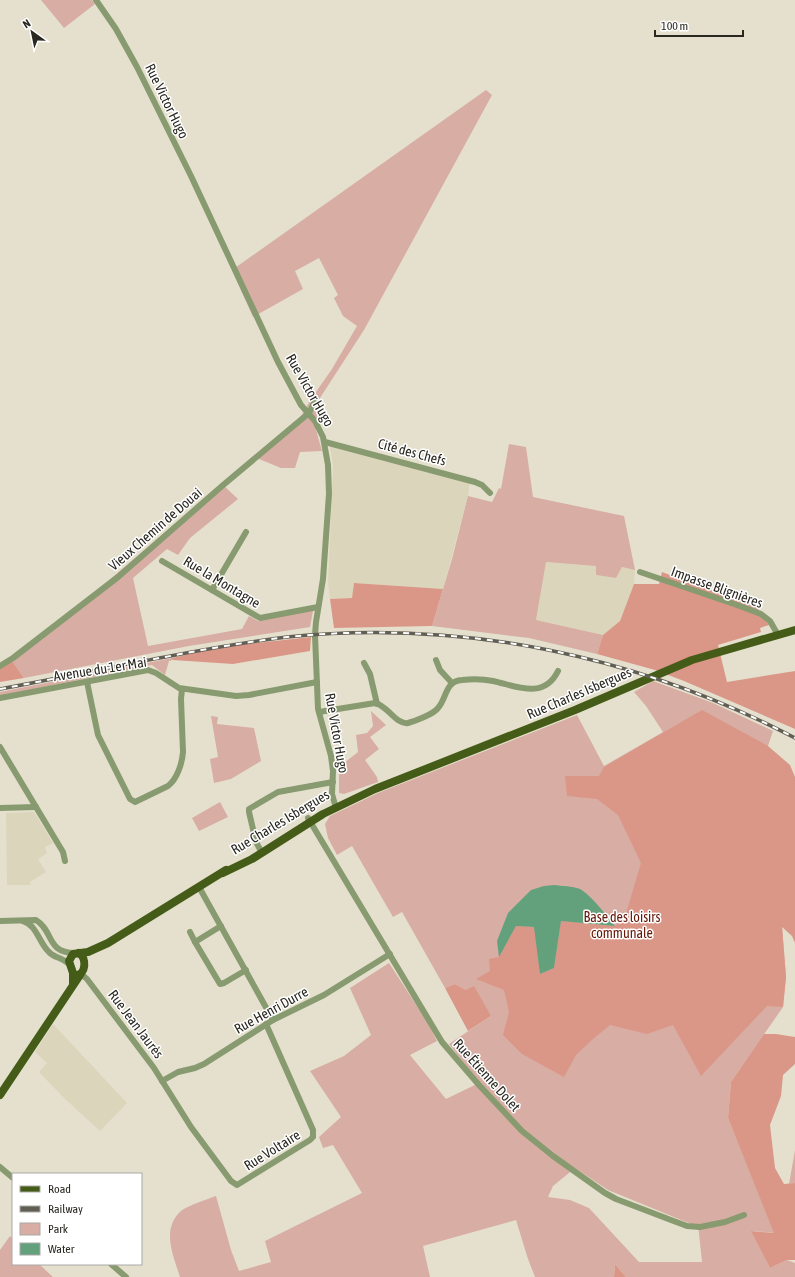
<svg xmlns="http://www.w3.org/2000/svg" width="795" height="1277" font-family="'Asap Condensed',sans-serif">
<rect width="100%" height="100%" fill="#e5e0cd"/>
<g fill="#dbd5bb">
<polygon points="330,446 470,481 468,496 443,589 354,583 352,598 330,599 328,583 333,466"/>
<polygon points="546,562 596,566 596,575 616,578 622,567 635,570 634,584 620,621 603,635 536,620"/>
<polygon points="34,812 53,843 45,847 47,853 38,859 46,872 30,882 31,885 7,885 6,813"/>
<polygon points="53,1024 127,1103 100,1131 63,1097 39,1072 47,1063 35,1052"/>
</g>
<g fill="#d8ada3" fill-rule="evenodd">
<polygon points="41,0 92,0 95,4 64,28"/>
<polygon points="486,90 492,95 364,330 318,401 316,430 322,451 300,452 295,468 281,468 254,457 300,418 311,399 332,369 357,326 343,316 334,298 338,295 319,258 295,271 303,289 253,317 232,270"/>
<polygon points="509,444 526,447 533,497 624,516 635,570 622,567 616,578 596,575 596,566 546,562 536,620 603,635 597,654 529,638 432,626 452,559 468,496 492,502 499,488 501,489"/>
<polygon points="222,484 238,499 190,538 178,555 167,549 133,578 148,646 242,629 249,616 258,621 306,610 313,611 310,627 189,646 24,678 10,658 94,593"/>
<polygon points="172,658 173,660 169,661 165,675 152,665 0,696 0,692"/>
<path d="M653 681 713 703 773 731 768 746 786 977 783 1007 731 1082 728 1118 775 1233 752 1231 770 1268 787 1260 795 1263V1277H626L615 1264 614 1277H535L528 1259 516 1220 423 1246 430 1277H180C173 1255 161 1229 181 1211 187 1206 208 1199 216 1196L231 1250 239 1271 271 1262 265 1241 362 1193 333 1145 323 1148 319 1137 341 1117 310 1071 344 1056 371 1035 350 988 389 963 428 1023 437 1041 410 1055 446 1099 479 1083 449 1044 491 1016 466 990 455 984 445 988 402 912 393 917 352 846 337 855 328 838 325 824 330 816 378 793 577 715 604 766 663 732 646 706 634 692ZM575 1168 608 1190 691 1224H698L702 1262H639L589 1208 570 1200 548 1197 553 1186Z"/>
<polygon points="371,711 386,725 370,737 379,749 365,760 377,777 378,782 344,794 339,793 339,767 358,752 356,735 367,733 373,726"/>
<polygon points="211,716 218,717 217,724 254,728 261,761 231,779 214,783 210,759 218,757"/>
<polygon points="220,802 228,817 199,831 192,818"/>
<polygon points="795,1150 795,1183 789,1184"/>
<polygon points="10,1236 13,1239 13,1264 39,1264 53,1277 0,1277 0,1250"/>
</g>
<g fill="#da9788">
<polygon points="662,572 756,607 769,625 760,628 761,632 718,645 727,682 795,671 795,729 684,681 655,670 597,654 603,635 620,621 634,584 659,584"/>
<polygon points="354,583 443,589 432,626 334,628 330,599 352,598"/>
<polygon points="311,637 310,651 233,664 173,660 172,658 220,647"/>
<polygon points="10,658 24,678 0,682 0,664"/>
<polygon points="702,710 768,746 790,765 795,777 795,943 792,936 782,927 786,977 783,1007 767,1006 701,1076 673,1025 647,1034 610,1025 593,1039 576,1055 564,1077 522,1054 503,1035 509,1012 504,990 476,979 490,971 489,959 499,957 516,926 535,927 540,974 554,968 561,921 615,926 625,917 641,863 618,815 597,799 567,796 565,776 599,776 604,767"/>
<polygon points="455,984 466,990 474,986 491,1016 468,1031 445,988"/>
<polygon points="764,1034 776,1034 795,1037 795,1064 783,1075 781,1096 770,1125 775,1168 784,1184 795,1183 795,1260 787,1260 770,1268 751,1231 774,1233 728,1118 731,1082"/>
<polygon points="615,1264 626,1277 614,1277"/>
</g>
<path fill="#63a17d" d="M554 885C562 886 572 886 580 889 591 895 607 916 615 926L561 921 554 968 540 974 534 927 516 926 499 957 497 941 508 913 531 890 544 886Z"/>
<g fill="none" stroke-linecap="round" stroke-linejoin="round">
<g stroke="#889a6f" stroke-width="6">
<polyline points="96,0 116,29 137,67 191,176 278,362 301,405 315,421 323,437 328,465 329,494 323,579 316,622 315,635 318,709 331,756 333,771 332,794 336,808"/>
<polyline points="325,442 475,482 482,485 490,493"/>
<polyline points="162,561 260,618 318,607"/>
<polyline points="640,572 737,605 761,614 770,621 778,635"/>
<polyline points="212,590 246,532"/>
<polyline points="436,660 440,670 452,683"/>
<polyline points="364,663 370,674 377,704"/>
<polyline points="0,666 13,658 118,577 222,486 309,413 316,399"/>
<path d="M87 682 98 735 130 799 135 802 168 786C177 779 182 764 183 752L181 699 182 689"/>
<polyline points="0,698 148,670 156,673 179,688 236,696 249,695 317,682"/>
<path d="M319 712 375 703C387 705 396 725 408 723 415 721 434 714 438 708 447 698 445 681 462 680 472 679 483 679 493 681 516 686 544 700 558 671"/>
<polyline points="0,747 63,852 65,861"/>
<polyline points="0,808 36,807"/>
<polyline points="308,818 442,1042 479,1085 522,1131 553,1156 605,1193 616,1199 671,1220 687,1226 700,1227 725,1222 744,1215"/>
<polyline points="262,853 256,842 249,812 249,809 278,792 333,782"/>
<polyline points="199,887 273,1020"/>
<path d="M0 921 36 920C54 931 46 953 75 953"/>
<path d="M23 921C37 925 39 943 49 952 54 958 62 957 70 965"/>
<polyline points="221,926 195,942 220,984 224,983 246,970"/>
<polyline points="190,932 195,942"/>
<polyline points="81,974 87,979 154,1068 191,1127 231,1181 237,1185 310,1140 313,1137 313,1130 266,1024"/>
<polyline points="162,1081 178,1072 195,1068 204,1064 273,1020 324,995 390,954"/>
<polyline points="0,1167 13,1178"/>
<polyline points="111,1264 126,1277"/>
</g>
<g stroke="#445c17" stroke-width="8">
<polyline points="223,873 252,859 323,814 375,789 575,710 692,660 795,630"/>
<path d="M76 975C86 975 87 958 79 953"/>
<polyline points="73,984 73,973 69,961 73,954 88,952 108,943 226,870"/>
<polyline points="0,1095 80,975"/>
</g>
<defs>
<path id="rail" d="M0 689C55 679 110 667 165 657 206 649 246 642 287 637 463 619 639 656 795 738"/>
</defs>
<use href="#rail" stroke="#615e54" stroke-width="3.5"/>
<use href="#rail" stroke="#fff" stroke-width="2" stroke-dasharray="6" stroke-linecap="butt"/>
</g>
<g text-anchor="middle" stroke-width="3" stroke-linejoin="round" paint-order="stroke">
<g font-size="14" fill="#292720" stroke="#fff">
<text transform="translate(167 101) rotate(64)" y="5">Rue Victor Hugo</text>
<text transform="translate(310 390) rotate(60)" y="5">Rue Victor Hugo</text>
<text transform="translate(412 452) rotate(15)" y="5">Cité des Chefs</text>
<text transform="translate(155 529) rotate(-41)" y="5">Vieux Chemin de Douai</text>
<text transform="translate(222 582) rotate(31)" y="5">Rue la Montagne</text>
<text transform="translate(717 587) rotate(20)" y="5">Impasse Blignières</text>
<text transform="translate(100 669) rotate(-9)" y="5">Avenue du 1er Mai</text>
<text transform="translate(579 693) rotate(-23)" y="5">Rue Charles Isbergues</text>
<text transform="translate(337 733) rotate(80)" y="5">Rue Victor Hugo</text>
<text transform="translate(280 822) rotate(-31)" y="5">Rue Charles Isbergues</text>
<text transform="translate(271 1010) rotate(-29)" y="5">Rue Henri Durre</text>
<text transform="translate(136 1024) rotate(53)" y="5">Rue Jean Jaurès</text>
<text transform="translate(487 1075) rotate(48)" y="5">Rue Étienne Dolet</text>
<text transform="translate(272 1150) rotate(-32)" y="5">Rue Voltaire</text>
</g>
<g font-size="14" fill="#661808" stroke="#fff">
<text x="622" y="922">Base des loisirs<tspan x="622" dy="16">communale</tspan></text>
</g>
</g>
<rect x="12" y="1173" width="130" height="92" fill="#ffffff" stroke="#a9a9a6"/>
<rect x="20" y="1186" width="20" height="6" fill="#445c17" stroke="#a9a9a6"/>
<text x="48" y="1193" font-size="12" fill="#292720">Road</text>
<rect x="20" y="1206" width="20" height="6" fill="#615e54" stroke="#a9a9a6"/>
<text x="48" y="1213" font-size="12" fill="#292720">Railway</text>
<rect x="20" y="1223" width="20" height="12" fill="#d8ada3" stroke="#a9a9a6"/>
<text x="48" y="1233" font-size="12" fill="#292720">Park</text>
<rect x="20" y="1243" width="20" height="12" fill="#63a17d" stroke="#a9a9a6"/>
<text x="48" y="1253" font-size="12" fill="#292720">Water</text>
<g transform="translate(32 32) rotate(327)" stroke="#ffffff" stroke-width="3" paint-order="stroke">
<path d="M0-3L7 15L0 10L-7 15Z" fill="#292720"/>
<text y="-6" font-size="11" font-weight="bold" text-anchor="middle" fill="#292720">N</text>
</g>
<path d="M655 30v6h88v-6" fill="none" stroke="#292720" stroke-width="2"/>
<text x="661" y="30" font-size="12" fill="#292720" stroke="#ffffff" stroke-width="3" paint-order="stroke">100 m</text>
</svg>
